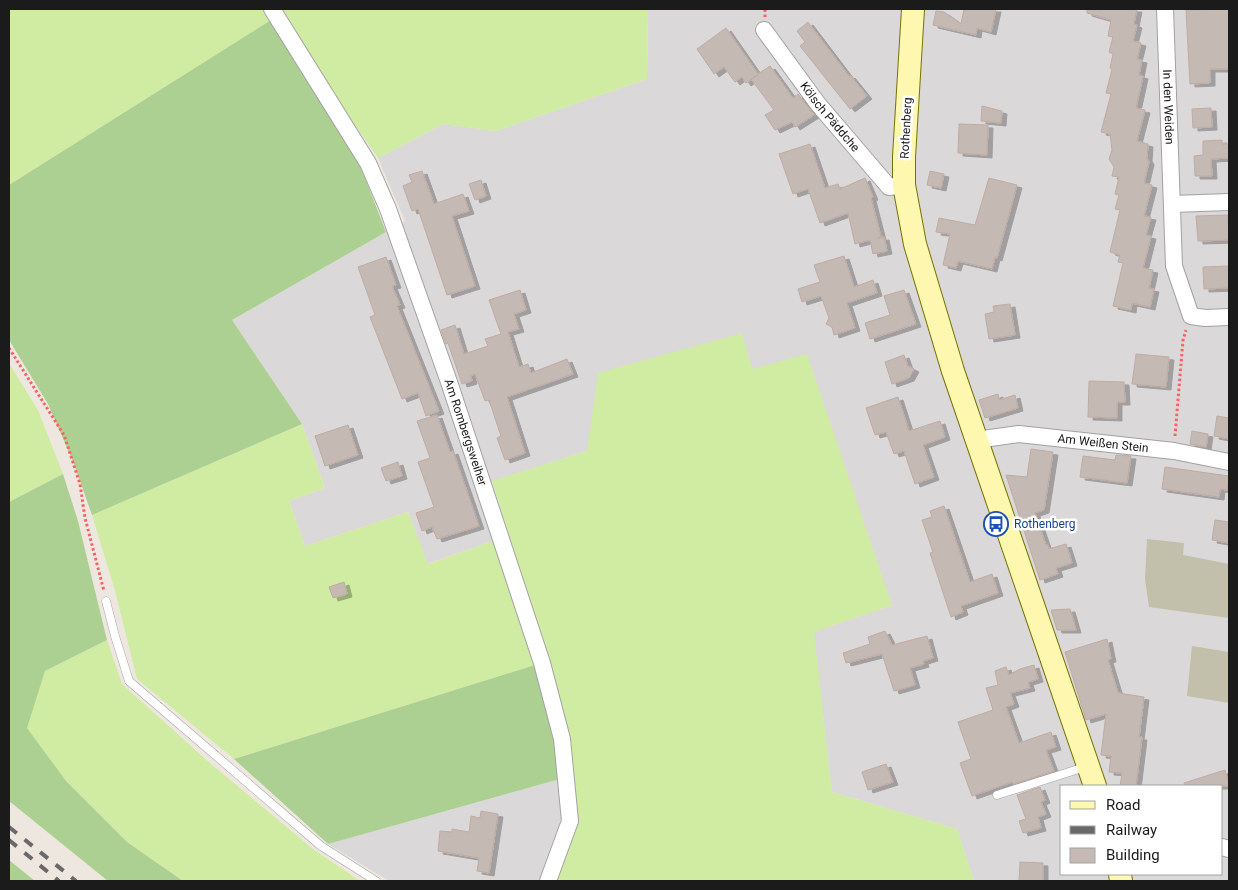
<svg xmlns="http://www.w3.org/2000/svg" width="1238" height="890" font-family="Roboto,sans-serif">
<defs>
<filter id="shadow"><feDropShadow dx="5" dy="3" stdDeviation="0" flood-color="#0004"/></filter>
</defs>
<rect width="100%" height="100%" fill="#eee7e0"/>
<g fill="#dad8d8" fill-rule="evenodd">
<path d="M648 9H1229V881H974L957 829 832 792 813 632 892 605 752 370 742 334 587 451 478 486 496 540 427 564 408 512 305 546 289 501 325 488 302 424 232 320 405 221 378 158 443 124 496 131 647 79ZM1062 786H1222V874H1062Z"/>
<polygon points="560,779 561,819 539,881 389,881 328,844"/>
</g>
<g fill="#c2bfab">
<polygon points="1147,539 1184,543 1183,555 1229,564 1229,618 1149,607 1145,579"/>
<polygon points="1192,646 1229,652 1229,703 1187,696"/>
</g>
<g fill="#d0eca2">
<polygon points="9,9 264,9 271,20 9,185"/>
<polygon points="279,9 648,9 647,79 496,131 443,124 378,158 324,80"/>
<polygon points="742,333 752,369 807,354 892,605 814,632 832,792 957,829 974,881 557,881 578,821 569,731 492,481 587,451 598,373"/>
<polygon points="9,363 38,410 63,474 9,502"/>
<polygon points="302,424 325,488 289,501 305,546 408,512 428,564 496,540 535,665 234,759 137,679 115,591 92,515"/>
<polygon points="107,640 122,684 211,764 313,849 360,881 183,881 127,842 66,781 26,728 45,671"/>
</g>
<g fill="#acd092">
<polygon points="271,20 360,165 386,232 232,320 302,424 92,515 74,464 48,404 9,340 9,185"/>
<polygon points="63,474 78,521 107,640 45,671 27,728 66,781 127,842 183,881 108,881 9,801 9,502"/>
<polygon points="535,665 555,740 560,779 328,844 234,759"/>
<polygon points="9,860 35,881 9,881"/>
</g>
<g fill="#c5b9b3" stroke="#c0aba2" filter="url(#shadow)">
<polygon points="964,9 996,9 991,32 977,28 976,35 933,25 936,11 944,12 961,24"/>
<polygon points="1087,9 1137,9 1134,24 1137,25 1133,41 1141,43 1137,59 1142,60 1139,75 1143,76 1136,108 1145,110 1137,141 1148,144 1147,158 1149,162 1144,183 1152,185 1144,216 1151,217 1146,235 1151,236 1143,268 1153,270 1149,288 1154,289 1150,307 1132,303 1131,310 1113,306 1123,263 1118,262 1120,255 1110,252 1120,210 1115,209 1119,195 1115,194 1119,177 1112,176 1114,167 1109,159 1112,150 1110,134 1101,132 1111,94 1106,93 1112,69 1110,68 1113,54 1109,52 1113,37 1108,36 1111,20 1087,13"/>
<polygon points="1229,9 1229,69 1210,69 1210,83 1190,84 1186,10"/>
<polygon points="808,22 849,76 850,75 867,96 850,109 800,46 805,42 797,31"/>
<polygon points="726,28 758,74 770,66 793,98 798,94 814,115 795,127 792,122 775,130 765,115 774,110 751,79 758,75 746,83 742,77 735,82 724,67 714,74 697,49"/>
<polygon points="982,106 1002,111 1001,123 981,121"/>
<polygon points="1211,108 1212,127 1193,128 1192,109"/>
<polygon points="959,124 988,125 987,155 958,153"/>
<polygon points="1222,140 1222,144 1229,144 1229,158 1211,159 1212,176 1195,176 1194,156 1203,155 1203,141"/>
<polygon points="810,144 825,188 838,184 840,189 865,178 873,197 871,198 881,237 878,238 884,237 887,251 873,254 870,240 855,244 848,213 820,223 808,189 793,194 779,154"/>
<polygon points="422,171 434,204 463,194 469,211 452,216 475,286 447,295 418,209 412,211 403,186 412,182 409,175"/>
<polygon points="930,171 944,174 941,188 927,185"/>
<polygon points="989,178 1017,185 997,258 995,257 992,269 958,261 956,268 943,265 950,234 936,232 939,218 975,225"/>
<polygon points="481,180 486,196 475,200 469,184"/>
<polygon points="1228,215 1229,240 1198,241 1196,216"/>
<polygon points="844,256 854,287 873,280 877,293 847,303 855,328 834,335 832,327 826,324 829,318 821,296 802,302 798,289 820,282 814,265"/>
<polygon points="386,257 396,285 392,286 400,305 397,306 439,411 426,416 418,393 402,399 370,317 375,315 358,267"/>
<polygon points="1229,266 1229,288 1204,289 1203,267"/>
<polygon points="520,290 526,310 514,314 519,329 508,332 519,367 528,364 531,373 567,359 573,374 507,397 525,453 505,460 497,438 501,436 489,400 485,401 475,374 471,376 472,381 462,384 448,343 446,344 441,330 455,325 464,354 488,346 485,339 501,334 489,300"/>
<polygon points="904,290 916,324 870,339 865,323 890,315 884,296"/>
<polygon points="1010,304 1015,335 989,339 985,314 994,312 993,306"/>
<polygon points="1136,354 1169,357 1166,387 1132,384"/>
<polygon points="904,355 908,366 914,369 909,378 892,384 885,362"/>
<polygon points="1089,381 1124,382 1125,402 1117,402 1117,418 1088,417"/>
<polygon points="998,394 999,400 1015,395 1018,408 985,418 979,400"/>
<polygon points="898,397 909,431 940,421 945,437 923,445 934,477 915,484 904,451 894,454 886,432 875,435 866,408"/>
<polygon points="437,415 450,452 453,451 479,526 437,539 432,527 422,531 416,513 434,507 418,462 430,458 417,421"/>
<polygon points="1217,416 1229,418 1229,439 1214,436"/>
<polygon points="348,425 358,455 325,466 315,436"/>
<polygon points="1192,431 1208,434 1206,447 1190,444"/>
<polygon points="1031,449 1053,452 1044,510 1035,513 1046,545 1048,545 1049,549 1066,544 1072,563 1056,568 1058,574 1040,580 1006,475 1027,477"/>
<polygon points="1116,455 1131,456 1127,483 1080,477 1083,456 1115,460"/>
<polygon points="398,462 402,476 386,481 381,468"/>
<polygon points="1165,467 1229,476 1227,490 1220,489 1219,497 1162,489"/>
<polygon points="944,506 970,582 992,574 998,593 961,606 963,612 951,617 930,553 933,552 922,520 932,517 930,511"/>
<polygon points="1215,520 1229,522 1229,543 1212,540"/>
<polygon points="344,582 347,594 333,598 329,587"/>
<polygon points="1070,609 1076,630 1057,630 1051,610"/>
<polygon points="885,631 892,645 927,636 933,658 923,661 924,664 910,668 915,685 894,691 882,654 846,663 843,653 870,644 868,637"/>
<polygon points="1107,639 1111,659 1108,660 1118,693 1144,697 1139,737 1142,737 1136,786 1120,786 1122,773 1109,772 1111,756 1101,755 1106,714 1086,720 1065,652"/>
<polygon points="1034,665 1038,679 1028,682 1030,688 1010,693 1014,704 1006,707 1019,743 1051,732 1056,747 1046,750 1054,771 1013,784 1012,782 972,796 960,763 971,759 958,722 993,710 986,688 998,685 995,671 1006,667 1009,675 1020,669"/>
<polygon points="886,764 893,782 868,790 862,772"/>
<polygon points="1225,770 1229,786 1185,786 1184,783"/>
<polygon points="1040,787 1045,800 1041,802 1046,814 1038,817 1041,828 1023,833 1019,821 1026,819 1017,795"/>
<polygon points="481,811 498,814 489,873 477,871 479,858 438,851 440,831 452,832 452,829 469,832 471,816 480,818"/>
<polygon points="1020,862 1043,863 1043,881 1019,881"/>
</g>
<g fill="none" stroke-linecap="round" stroke-linejoin="round">
<defs>
<g id="lane">
<polyline points="106,601 115,636 129,681 321,846 376,881"/>
<polyline points="997,795 1085,767"/>
</g>
<g id="street">
<path id="s1" d="M272 9 368 163 388 209 449 382 542 663 562 739 570 821 548 881"/>
<path id="s2" d="M1165 9 1174 266 1191 316 1205 318 1229 317"/>
<path id="s3" d="M764 30 818 104 889 187 904 185"/>
<polyline points="1172,204 1229,202"/>
<path id="s4" d="M976 440 1019 434 1174 451 1229 462"/>
<polyline points="1222,847 1229,849"/>
</g>
<g id="secondary">
<polyline points="913,9 904,157 904,185 915,244 953,371 1095,786"/>
<polyline points="1120,874 1121,881"/>
</g>
</defs>
<use href="#lane" stroke="#a2a2a2" stroke-width="9"/>
<use href="#street" stroke="#a2a2a2" stroke-width="18"/>
<use href="#secondary" stroke="#757300" stroke-width="24"/>
<g stroke="#ff6063" stroke-width="3" stroke-dasharray="2.5 2.5" stroke-linecap="butt">
<polyline points="765,17 765,9"/>
<polyline points="9,348 64,435 80,484 85,518 104,591"/>
<polyline points="1175,436 1183,340 1186,330"/>
</g>
<use href="#lane" stroke="#fff" stroke-width="8"/>
<use href="#street" stroke="#fff" stroke-width="16"/>
<use href="#secondary" stroke="#fdf7af" stroke-width="22"/>
<g stroke="#696969" stroke-width="4" stroke-dasharray="10 10" stroke-linecap="butt">
<polyline points="9,827 76,881"/>
<polyline points="9,840 59,881"/>
</g>
</g>
<defs>
<symbol id="bus-ring" viewBox="-11 -11 22 22"><circle r="9.5" fill="#fff" stroke="#1a4fb4" stroke-width="1.5"/><path d="M-5-6H5V4H4V6H2V4H-2V6H-4V4H-5ZM-3.5-4V0h7V-4ZM-3.5 1.2v1.5H-2V1.2ZM2 1.2v1.5H3.5V1.2Z" fill="#1a4fb4"/></symbol>
</defs>
<g fill-rule="evenodd">
<use href="#bus-ring" x="982" y="510" width="28" height="28"/>
</g>
<g text-anchor="middle" stroke-width="5" stroke-linejoin="round" paint-order="stroke">
<g font-size="12" fill="#1b1b1b" stroke="#fff">
<text dy="4" stroke="none"><textPath href="#s2" startOffset="98">In den Weiden</textPath></text>
<text dy="4" stroke="none"><textPath href="#s3" startOffset="109">Kölsch Päddche</textPath></text>
<text transform="translate(906 128) rotate(-87)" y="4">Rothenberg</text>
<text dy="4" stroke="none"><textPath href="#s1" startOffset="468">Am Rombergsweiher</textPath></text>
<text dy="4" stroke="none"><textPath href="#s4" startOffset="128">Am Weißen Stein</textPath></text>
</g>
<g font-size="12" fill="#164399" stroke="#fff" text-anchor="start">
<text x="1014" y="528">Rothenberg</text>
</g>
</g>
<rect width="1238" height="890" fill="none" stroke="#1b1b1b" stroke-width="20"/>
<rect x="1060" y="785" width="162" height="90" fill="#ffffff" stroke="#a4a4a4"/>
<rect x="1070" y="801" width="25" height="8" fill="#fdf7af" stroke="#a4a4a4"/>
<text x="1106" y="810" font-size="15" fill="#1b1b1b">Road</text>
<rect x="1070" y="826" width="25" height="8" fill="#696969" stroke="#a4a4a4"/>
<text x="1106" y="835" font-size="15" fill="#1b1b1b">Railway</text>
<rect x="1070" y="848" width="25" height="15" fill="#c5b9b3" stroke="#a4a4a4"/>
<text x="1106" y="860" font-size="15" fill="#1b1b1b">Building</text>
</svg>
